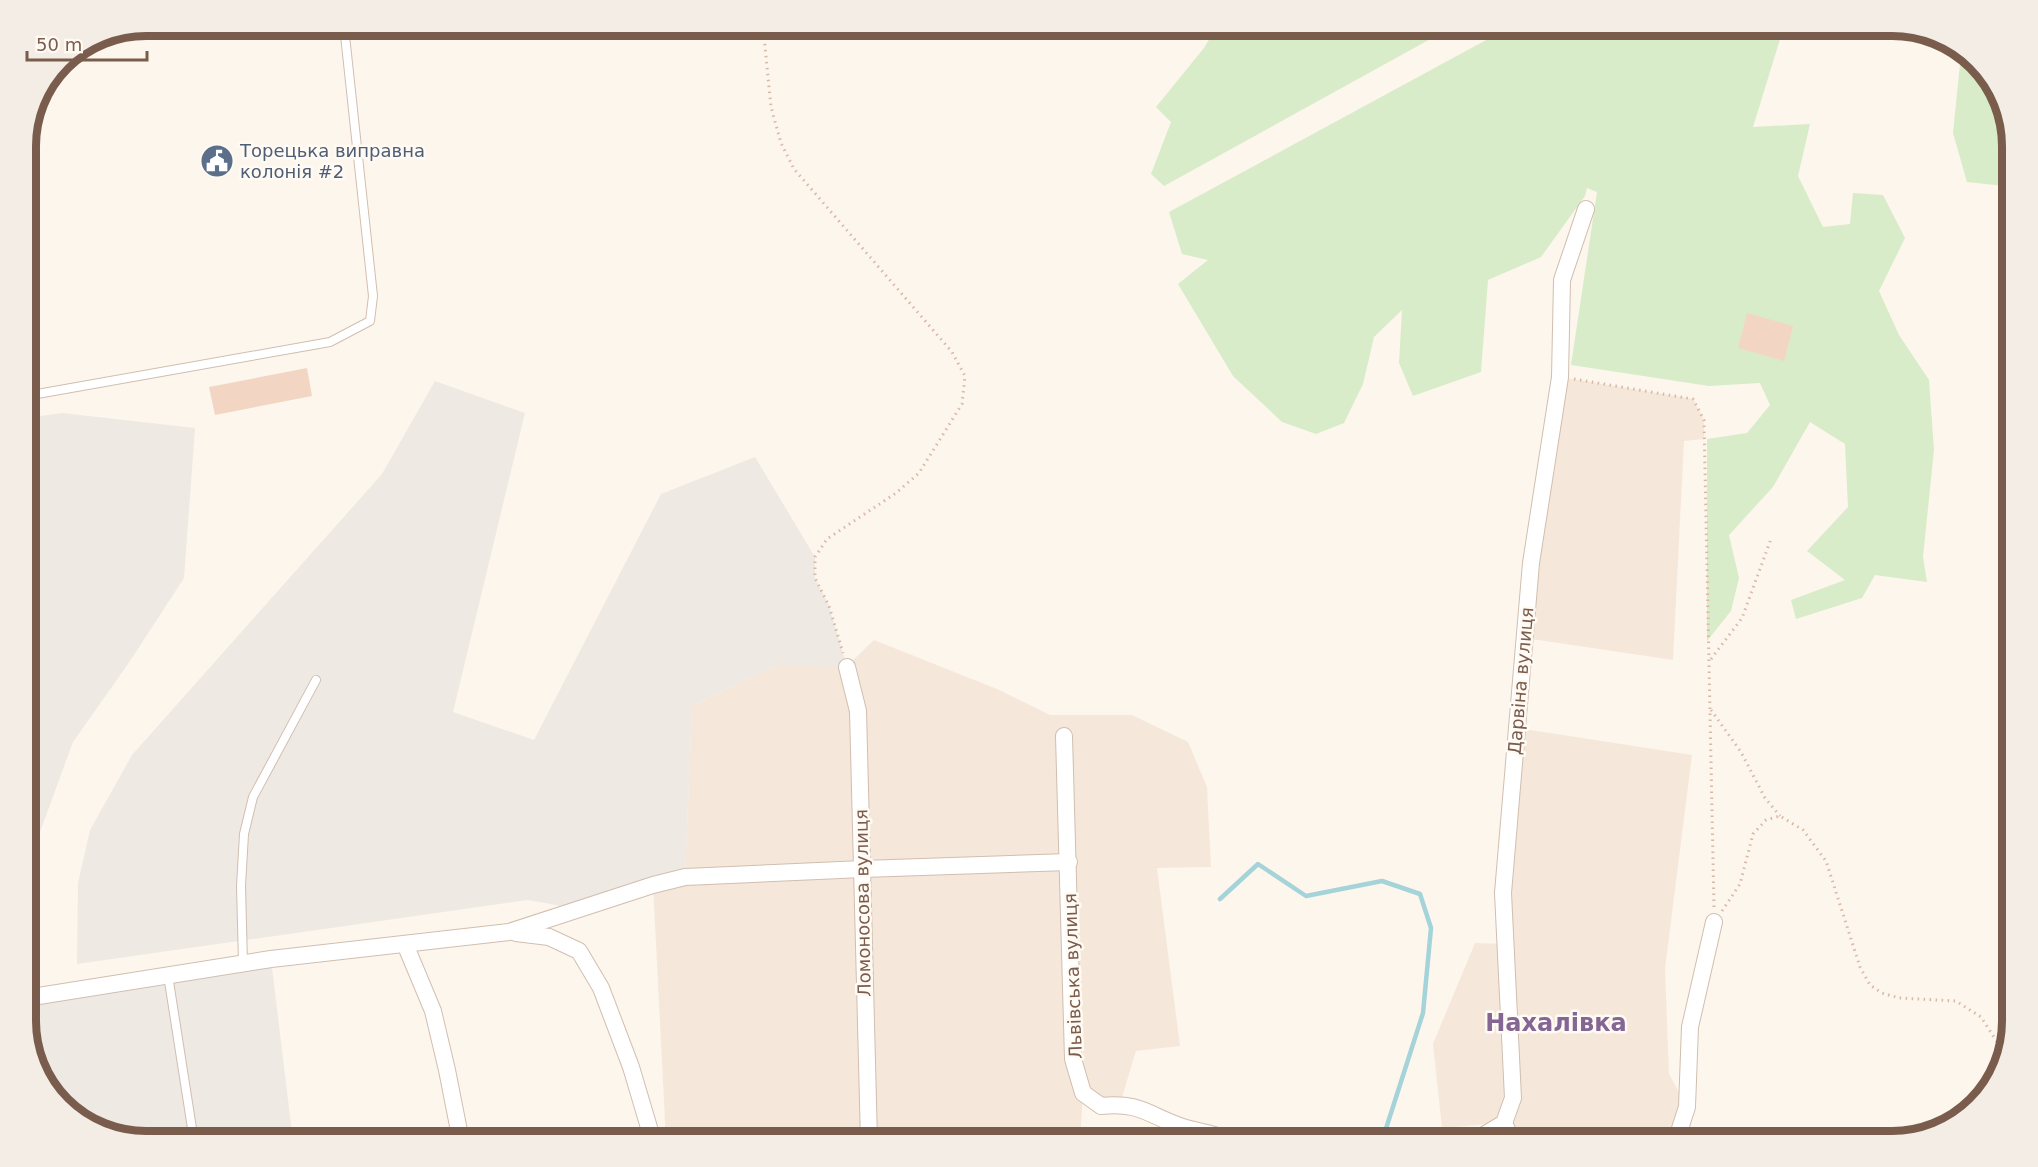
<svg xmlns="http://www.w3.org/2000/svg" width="2038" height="1167" font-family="'DejaVu Sans',sans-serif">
<rect width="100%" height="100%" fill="#fdf6ec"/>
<g fill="#f5e8da">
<polygon points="1560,377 1693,399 1704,420 1704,439 1684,441 1673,660 1525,638"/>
<polygon points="874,640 997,689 1050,715 1132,715 1188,742 1207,787 1211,867 1157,868 1180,1046 1136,1051 1120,1104 1083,1094 1080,1141 666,1141 653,885 685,877 692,706 775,666 847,666"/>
<polygon points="1517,728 1692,755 1665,969 1669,1074 1687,1107 1673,1141 1512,1141 1503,1123 1442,1128 1433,1044 1475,943 1505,944"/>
</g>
<g fill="#efe9e4">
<polygon points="435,381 525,413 453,712 534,740 661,494 755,457 815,557 815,578 829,606 847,667 775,666 692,706 685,877 578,909 528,900 77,964 78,883 90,830 132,755 382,474"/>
<polygon points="62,413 195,428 184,578 130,661 73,742 29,862 26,882 26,418"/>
<polygon points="271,959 293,1141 146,1141 86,1126 42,1082 26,1029 26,998"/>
</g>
<g fill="#d8ecc9">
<polygon points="1217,26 1454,26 1164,186 1151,174 1171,122 1156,107 1204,48"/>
<polygon points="1512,26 1782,26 1781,36 1753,127 1810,124 1798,176 1823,227 1850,224 1853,193 1883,195 1905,238 1879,291 1899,335 1929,380 1934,450 1923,557 1927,582 1875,575 1862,598 1796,619 1791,600 1845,580 1807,551 1848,507 1845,444 1810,422 1773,487 1729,535 1739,578 1731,611 1707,641 1707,439 1747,433 1770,405 1760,383 1709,386 1571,365 1597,192 1587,188 1585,196 1541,257 1488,280 1481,372 1413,396 1399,363 1402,310 1374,337 1363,384 1344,423 1316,434 1282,422 1233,376 1178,284 1208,260 1182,254 1169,212"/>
<polygon points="1963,53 1996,85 2012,138 2012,179 2005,186 1967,182 1953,133 1960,64"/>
</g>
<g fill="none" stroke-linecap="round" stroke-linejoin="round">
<polyline stroke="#a5d3da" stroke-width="4.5" points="1220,899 1258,864 1306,896 1382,881 1420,894 1431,928 1423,1013 1383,1138 1385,1141"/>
</g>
<g fill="#f3d5c3">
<polygon points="1747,313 1793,326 1784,361 1738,348"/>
<polygon points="307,368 312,396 215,415 209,387"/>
</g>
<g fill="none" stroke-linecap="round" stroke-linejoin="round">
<defs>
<g id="lane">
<polyline points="26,396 330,342 370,321 373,296 344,26"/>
<polyline points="243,963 241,886 244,834 253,797 316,680"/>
<polyline points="168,975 194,1141"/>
</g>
<g id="street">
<polyline points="847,667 858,711 869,1141"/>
<path d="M1064 736 1073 1059 1083 1093 1101 1106C1137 1102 1146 1113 1177 1125 1194 1132 1215 1132 1230 1141"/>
<polyline points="516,933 549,937 579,951 601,988 631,1067 653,1141"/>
<polyline points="405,944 433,1011 447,1070 461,1141"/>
<polyline points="26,998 271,959 509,932 653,885 685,877 863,869 1069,862"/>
<polyline points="1504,1123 1512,1141"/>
<polyline points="1474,1141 1504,1123 1513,1098 1503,893 1531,563 1560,377 1562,280 1586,209"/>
<polyline points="1676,1141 1687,1107 1690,1027 1714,922"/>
</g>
</defs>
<use href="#lane" stroke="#d1beb0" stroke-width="10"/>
<use href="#street" stroke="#d1beb0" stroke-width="18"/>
<g stroke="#d9b8a5" stroke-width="3" stroke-dasharray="1.5 4.5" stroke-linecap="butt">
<polyline points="763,26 771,107 781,143 794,169 952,352 965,376 962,404 919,473 896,493 827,539 815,557 815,578 829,606 843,653"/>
<polyline points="1574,379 1693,399 1704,420 1714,908"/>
<polyline points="1711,659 1742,618 1771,539"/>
<polyline points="1711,710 1741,752 1765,798 1780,816"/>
<polyline points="1722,911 1740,884 1753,834 1766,820 1780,816 1803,830 1826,861 1860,967 1870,985 1882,993 1899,998 1956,1001 1981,1017 2001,1048 2003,1056"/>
</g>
<use href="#lane" stroke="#fff" stroke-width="8"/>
<use href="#street" stroke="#fff" stroke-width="16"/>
</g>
<defs>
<symbol id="civic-disc" viewBox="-11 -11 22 22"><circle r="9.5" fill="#5c6f8a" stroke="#fffaf3"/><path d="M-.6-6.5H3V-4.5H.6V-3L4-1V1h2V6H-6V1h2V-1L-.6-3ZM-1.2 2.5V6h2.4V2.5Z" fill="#fff"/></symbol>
</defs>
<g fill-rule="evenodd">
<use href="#civic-disc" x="198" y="142" width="38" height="38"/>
</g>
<g text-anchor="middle" stroke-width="5" stroke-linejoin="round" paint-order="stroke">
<g font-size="18" fill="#4e5e75" stroke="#fffaf3" text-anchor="start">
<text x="240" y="157">Торецька виправна<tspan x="240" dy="21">колонія #2</tspan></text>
</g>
<g font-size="18" fill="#7a5c4d" stroke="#fffaf3">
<text transform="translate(1521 681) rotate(-85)" y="6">Дарвіна вулиця</text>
<text transform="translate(863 903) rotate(-91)" y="6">Ломоносова вулиця</text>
<text transform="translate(1073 976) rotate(-92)" y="6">Львівська вулиця</text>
</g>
<g font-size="24" font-weight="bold" fill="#846695" stroke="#fffaf3">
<text x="1556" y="1031">Нахалівка</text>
</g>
</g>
<path d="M0 0H2038V1167H0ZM146 36H1892A110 110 0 0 1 2002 146V1021A110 110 0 0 1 1892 1131H146A110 110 0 0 1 36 1021V146A110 110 0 0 1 146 36Z" fill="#f4ede6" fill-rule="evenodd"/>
<path fill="none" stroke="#7a5c4d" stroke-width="8" d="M146 36H1892A110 110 0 0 1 2002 146V1021A110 110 0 0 1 1892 1131H146A110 110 0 0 1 36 1021V146A110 110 0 0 1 146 36Z"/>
<path d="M27 51v9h120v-9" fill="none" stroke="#7a5c4d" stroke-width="3"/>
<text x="36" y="51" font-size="18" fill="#7a5c4d" stroke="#fffaf3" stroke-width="4.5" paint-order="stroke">50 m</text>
</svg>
